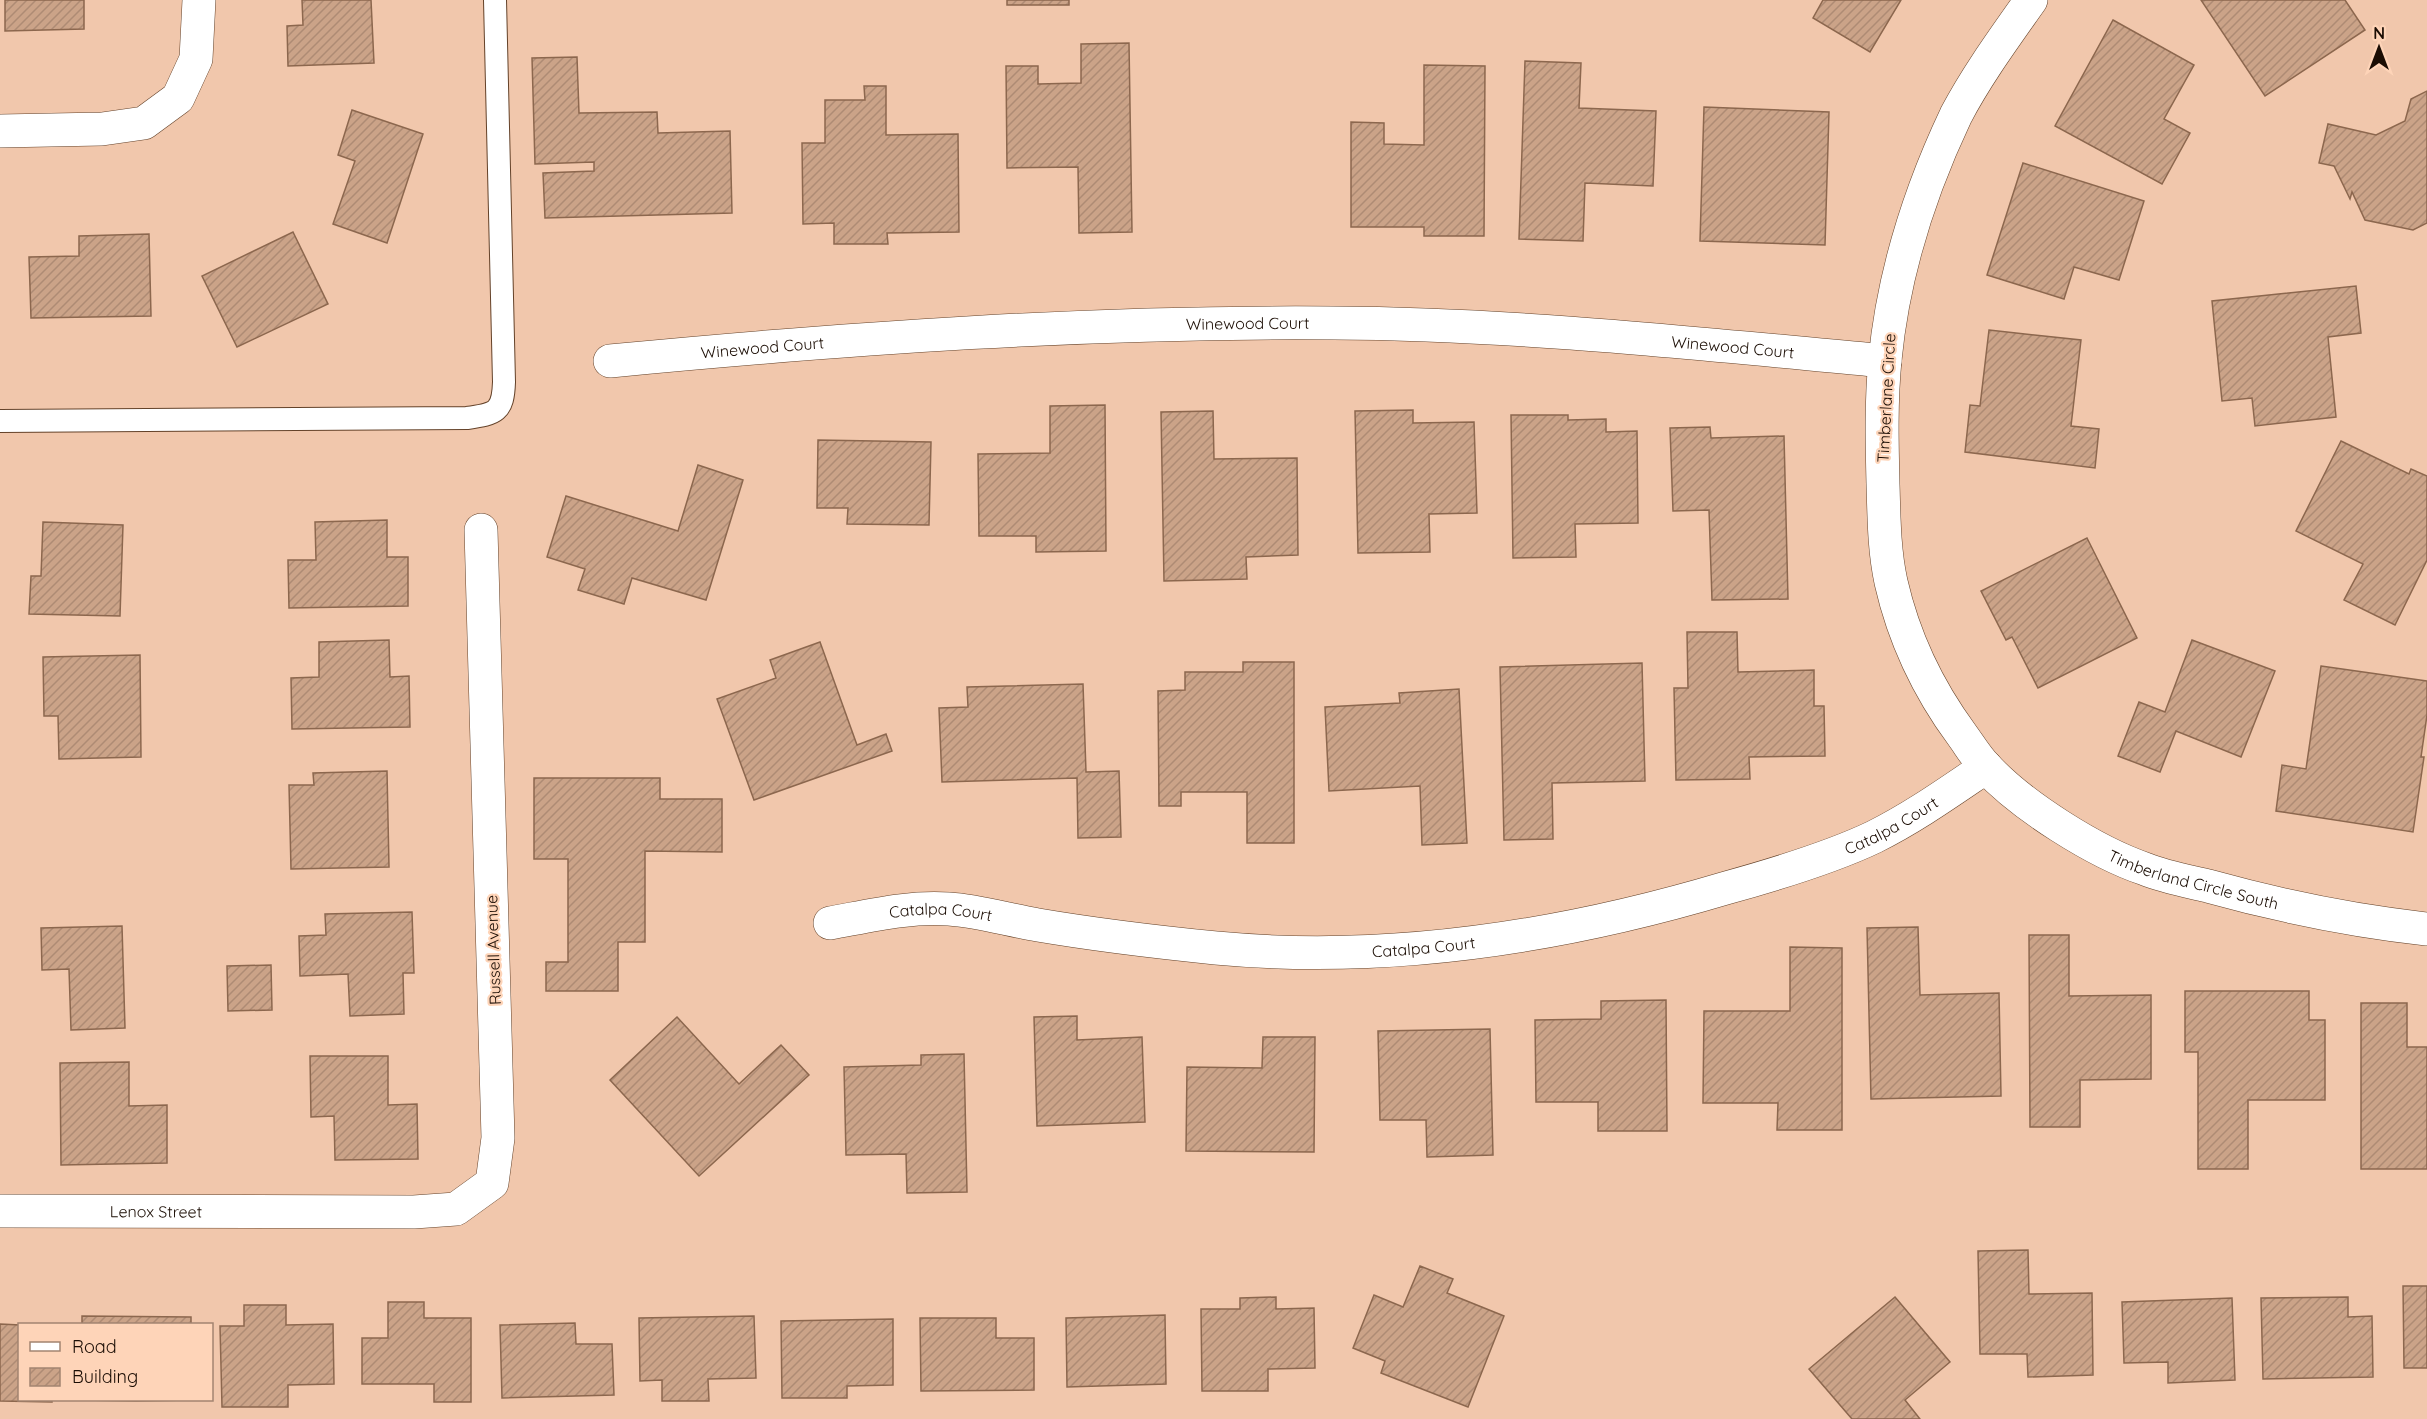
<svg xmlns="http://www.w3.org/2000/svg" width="2427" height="1419" font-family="Quicksand,sans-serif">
<defs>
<pattern id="building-hatch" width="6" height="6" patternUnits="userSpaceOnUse" patternTransform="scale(1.5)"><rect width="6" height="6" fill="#cba388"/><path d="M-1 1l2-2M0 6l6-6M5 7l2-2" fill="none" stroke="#ae8b74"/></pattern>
</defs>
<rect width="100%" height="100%" fill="#f1c7ac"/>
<g fill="url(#building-hatch)" stroke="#8c674e" stroke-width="1.5">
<polygon points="5,0 84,0 84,29 5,31"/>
<polygon points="302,0 371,0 374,63 288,66 287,26 303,25"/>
<rect x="1007" y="0" width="62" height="5"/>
<polygon points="1823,0 1901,0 1870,52 1813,18"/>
<polygon points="2201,0 2345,0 2365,30 2265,96"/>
<polygon points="2113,20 2194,65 2164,119 2190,133 2162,184 2055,126"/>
<polygon points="1129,43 1132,232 1079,233 1078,167 1007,168 1006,66 1038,66 1038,84 1081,83 1081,44"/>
<polygon points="577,57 579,113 657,112 658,133 730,131 732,213 545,218 543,173 594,171 594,162 535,164 532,58"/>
<polygon points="1525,61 1581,63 1579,108 1656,111 1653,186 1585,183 1583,241 1519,239"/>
<polygon points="1424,65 1485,66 1484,236 1424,236 1424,227 1351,227 1351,122 1384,123 1384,144 1424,145"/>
<polygon points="864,86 886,86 886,135 958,134 959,232 887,233 888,244 834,244 834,223 803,224 802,143 825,143 825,100 865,100"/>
<polygon points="2427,91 2427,223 2413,230 2365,220 2352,192 2350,199 2334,166 2319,163 2328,124 2376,135 2405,121 2411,99"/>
<polygon points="1704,107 1829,112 1825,245 1700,241"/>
<polygon points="352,110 423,134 387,243 333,224 355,161 338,155"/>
<polygon points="2023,163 2144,201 2119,280 2074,267 2064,299 1987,275"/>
<polygon points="293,232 328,304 237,347 202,276"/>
<polygon points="149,234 151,316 31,318 29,257 79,256 79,236"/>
<polygon points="2356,286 2361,333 2328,337 2336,417 2255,426 2252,398 2222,401 2212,301"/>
<polygon points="1989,330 2081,340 2071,426 2099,429 2095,468 1965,452 1970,405 1980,406"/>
<polygon points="1105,405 1106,551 1036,552 1036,536 979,536 978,454 1050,453 1050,406"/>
<polygon points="1413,410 1413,423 1474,422 1477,513 1429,514 1430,552 1358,553 1355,411"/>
<polygon points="1213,411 1214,459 1297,458 1298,555 1246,557 1247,579 1164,581 1161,412"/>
<polygon points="1511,415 1568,415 1568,420 1606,419 1606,432 1637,431 1638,523 1575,524 1576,557 1513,558"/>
<polygon points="1710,427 1711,438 1784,436 1788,599 1712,600 1709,510 1673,511 1670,428"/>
<polygon points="818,440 931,442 929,525 847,524 848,508 817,508"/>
<polygon points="2341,441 2409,474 2411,469 2427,476 2427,560 2395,625 2344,600 2363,564 2296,531"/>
<polygon points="698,465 743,480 706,600 632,578 624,604 578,590 585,569 547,557 566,496 678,531"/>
<polygon points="387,520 387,557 408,557 408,606 289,608 288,560 316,560 315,522"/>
<polygon points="43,522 123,525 120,616 29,614 31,576 41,576"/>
<polygon points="2087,538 2137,638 2038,688 2012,637 2006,640 1981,591"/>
<polygon points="1687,632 1737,632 1738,672 1814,670 1814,706 1824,706 1825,756 1749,757 1750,779 1676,780 1674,688 1688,688"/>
<polygon points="389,640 390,677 409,676 410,727 292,729 291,678 319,677 319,642"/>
<polygon points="2192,640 2275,671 2241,757 2176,731 2160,772 2118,756 2139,702 2165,712"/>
<polygon points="820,642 857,745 886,734 892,751 754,800 717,699 776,678 770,660"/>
<polygon points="140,655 141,757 59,759 58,716 44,716 43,657"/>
<polygon points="1243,662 1294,662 1294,843 1247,843 1247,792 1181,792 1181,806 1159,806 1158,691 1185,690 1185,672 1243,672"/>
<polygon points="1642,663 1645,781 1552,783 1553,839 1504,840 1500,667"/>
<polygon points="2321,666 2427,681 2427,715 2421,757 2424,757 2413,832 2276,811 2282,765 2306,769"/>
<polygon points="1083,684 1086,772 1119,771 1121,837 1078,838 1077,778 942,782 939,708 968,707 967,687"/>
<polygon points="1459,689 1467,843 1422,845 1420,786 1329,791 1325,707 1400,703 1399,693"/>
<polygon points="387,771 389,867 291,869 289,785 314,785 313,773"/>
<polygon points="534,778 660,778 660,799 722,799 722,852 645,851 645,942 618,942 618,991 546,991 546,962 568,962 568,859 534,859"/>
<polygon points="412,912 414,973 403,973 404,1014 350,1016 348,974 300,976 299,936 326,935 325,914"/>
<polygon points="122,926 125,1028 71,1030 69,969 42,970 41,928"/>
<polygon points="1918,927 1920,995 1999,993 2001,1096 1871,1099 1867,928"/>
<polygon points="2029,935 2069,935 2069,996 2151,995 2151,1079 2080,1080 2080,1127 2030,1127"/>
<polygon points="1790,947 1842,948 1842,1130 1777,1130 1778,1103 1703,1103 1704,1011 1790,1011"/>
<polygon points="271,965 272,1010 228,1011 227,966"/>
<polygon points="2185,991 2309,991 2309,1020 2325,1020 2325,1100 2248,1100 2248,1169 2198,1169 2198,1052 2185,1052"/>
<polygon points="1666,1000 1667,1131 1598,1131 1598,1102 1536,1102 1535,1020 1601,1019 1601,1001"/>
<polygon points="2361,1003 2407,1003 2407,1047 2427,1047 2427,1169 2361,1169"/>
<polygon points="1077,1016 1077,1040 1142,1037 1145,1122 1037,1126 1034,1017"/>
<polygon points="677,1017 739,1084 781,1045 809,1075 699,1176 610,1080"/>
<polygon points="1490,1029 1493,1155 1427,1157 1426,1120 1380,1120 1378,1031"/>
<polygon points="1263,1037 1315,1037 1314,1152 1186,1151 1187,1067 1262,1068"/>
<polygon points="964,1054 967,1192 907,1193 906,1154 846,1155 844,1067 921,1065 921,1055"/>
<polygon points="310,1056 388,1056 388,1105 417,1104 418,1159 335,1160 334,1116 311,1117"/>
<polygon points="129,1062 129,1106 167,1105 167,1163 61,1165 60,1063"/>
<polygon points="2028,1250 2029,1294 2092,1293 2093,1375 2028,1377 2027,1354 1980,1354 1978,1251"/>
<polygon points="1420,1266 1453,1279 1447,1293 1504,1316 1468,1407 1381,1373 1385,1361 1353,1348 1374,1295 1403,1307"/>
<polygon points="2403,1286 2427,1286 2427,1368 2404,1368"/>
<polygon points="1276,1297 1276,1309 1314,1308 1315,1368 1268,1369 1268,1391 1202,1391 1201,1309 1240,1309 1240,1298"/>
<polygon points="1895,1297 1950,1362 1905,1400 1920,1419 1852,1419 1809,1369"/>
<polygon points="2348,1297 2348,1317 2372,1316 2373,1377 2263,1379 2261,1298"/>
<polygon points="2232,1298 2235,1380 2168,1383 2168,1362 2124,1363 2122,1302"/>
<polygon points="388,1302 424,1302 424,1318 471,1318 471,1402 434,1402 434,1384 362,1384 362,1338 388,1338"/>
<polygon points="244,1305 286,1305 286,1325 333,1324 334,1384 288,1385 288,1407 222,1407 220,1326 244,1326"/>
<polygon points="1165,1315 1166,1384 1067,1387 1066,1318"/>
<polygon points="82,1316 191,1317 191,1324 82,1324"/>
<polygon points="754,1316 756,1378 708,1379 709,1401 662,1401 662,1380 640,1381 639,1318"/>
<polygon points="920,1318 996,1318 996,1338 1034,1338 1034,1390 921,1391"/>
<polygon points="893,1319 893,1385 847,1386 847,1398 782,1398 781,1321"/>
<polygon points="575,1323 576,1344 612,1344 614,1395 502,1398 500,1325"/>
<polygon points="0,1324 20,1325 20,1400 52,1400 52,1402 0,1401"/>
<polygon points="81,1400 191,1400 136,1401"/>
</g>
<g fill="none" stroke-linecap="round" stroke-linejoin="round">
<defs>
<path id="service" d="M0 421 467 418C496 414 503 412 504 382L495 0"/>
<g id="minor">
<path id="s1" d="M2031 0C2005 37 1977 75 1956 115 1920 191 1893 276 1885 360 1881 401 1882 443 1883 484 1884 517 1884 550 1891 582 1904 639 1928 689 1962 735 1970 746 1977 758 1986 767 2022 806 2095 852 2145 869 2165 877 2187 881 2208 886 2280 906 2353 921 2427 929"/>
<polyline points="0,131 102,129 144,123 178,98 196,59 199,0"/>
<path id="s2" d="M610 361C850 338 1092 321 1334 323 1518 324 1701 344 1885 361"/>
<path id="s3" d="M830 923C869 916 909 906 949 909 979 911 1008 920 1038 925 1097 935 1156 942 1216 948 1388 964 1562 937 1726 888 1773 875 1830 858 1874 837 1914 817 1949 792 1986 767"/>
<path id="s4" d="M0 1211 414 1212 456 1209 492 1183 498 1138 481 530"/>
</g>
</defs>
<use href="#service" stroke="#644229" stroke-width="24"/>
<use href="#minor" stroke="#644229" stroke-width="34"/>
<use href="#service" stroke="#fff" stroke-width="22"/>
<use href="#minor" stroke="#fff" stroke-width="33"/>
</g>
<g text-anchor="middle" stroke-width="4.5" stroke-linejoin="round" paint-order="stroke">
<g font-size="16" fill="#1b0d04" stroke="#fed4b8">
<text dy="6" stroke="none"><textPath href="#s2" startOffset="639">Winewood Court</textPath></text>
<text dy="6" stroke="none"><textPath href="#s2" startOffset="1125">Winewood Court</textPath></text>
<text dy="6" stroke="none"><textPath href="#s2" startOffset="153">Winewood Court</textPath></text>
<text transform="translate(1886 398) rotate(-87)" y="6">Timberlane Circle</text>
<text dy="6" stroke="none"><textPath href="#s3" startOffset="1084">Catalpa Court</textPath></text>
<text dy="6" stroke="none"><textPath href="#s1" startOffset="1066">Timberland Circle South</textPath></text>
<text dy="6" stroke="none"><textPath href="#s3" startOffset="112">Catalpa Court</textPath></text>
<text dy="6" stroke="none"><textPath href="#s3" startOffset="598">Catalpa Court</textPath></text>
<text transform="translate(493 950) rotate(-92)" y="6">Russell Avenue</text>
<text dy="6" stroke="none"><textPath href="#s4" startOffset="156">Lenox Street</textPath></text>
</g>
</g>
<rect x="18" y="1323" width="195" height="78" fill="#fed4b8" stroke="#a38470" stroke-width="1.5"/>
<rect x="30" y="1342" width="30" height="9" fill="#ffffff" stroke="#a38470" stroke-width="1.5"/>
<text x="72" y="1353" font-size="18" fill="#1b0d04">Road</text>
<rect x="30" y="1368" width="30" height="18" fill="url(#building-hatch)" stroke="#a38470" stroke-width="1.5"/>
<text x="72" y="1383" font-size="18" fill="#1b0d04">Building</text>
<g transform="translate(2379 48)" stroke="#fed4b8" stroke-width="4.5" paint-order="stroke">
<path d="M0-4.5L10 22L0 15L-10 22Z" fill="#1b0d04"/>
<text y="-9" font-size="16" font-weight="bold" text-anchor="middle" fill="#1b0d04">N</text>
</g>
</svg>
